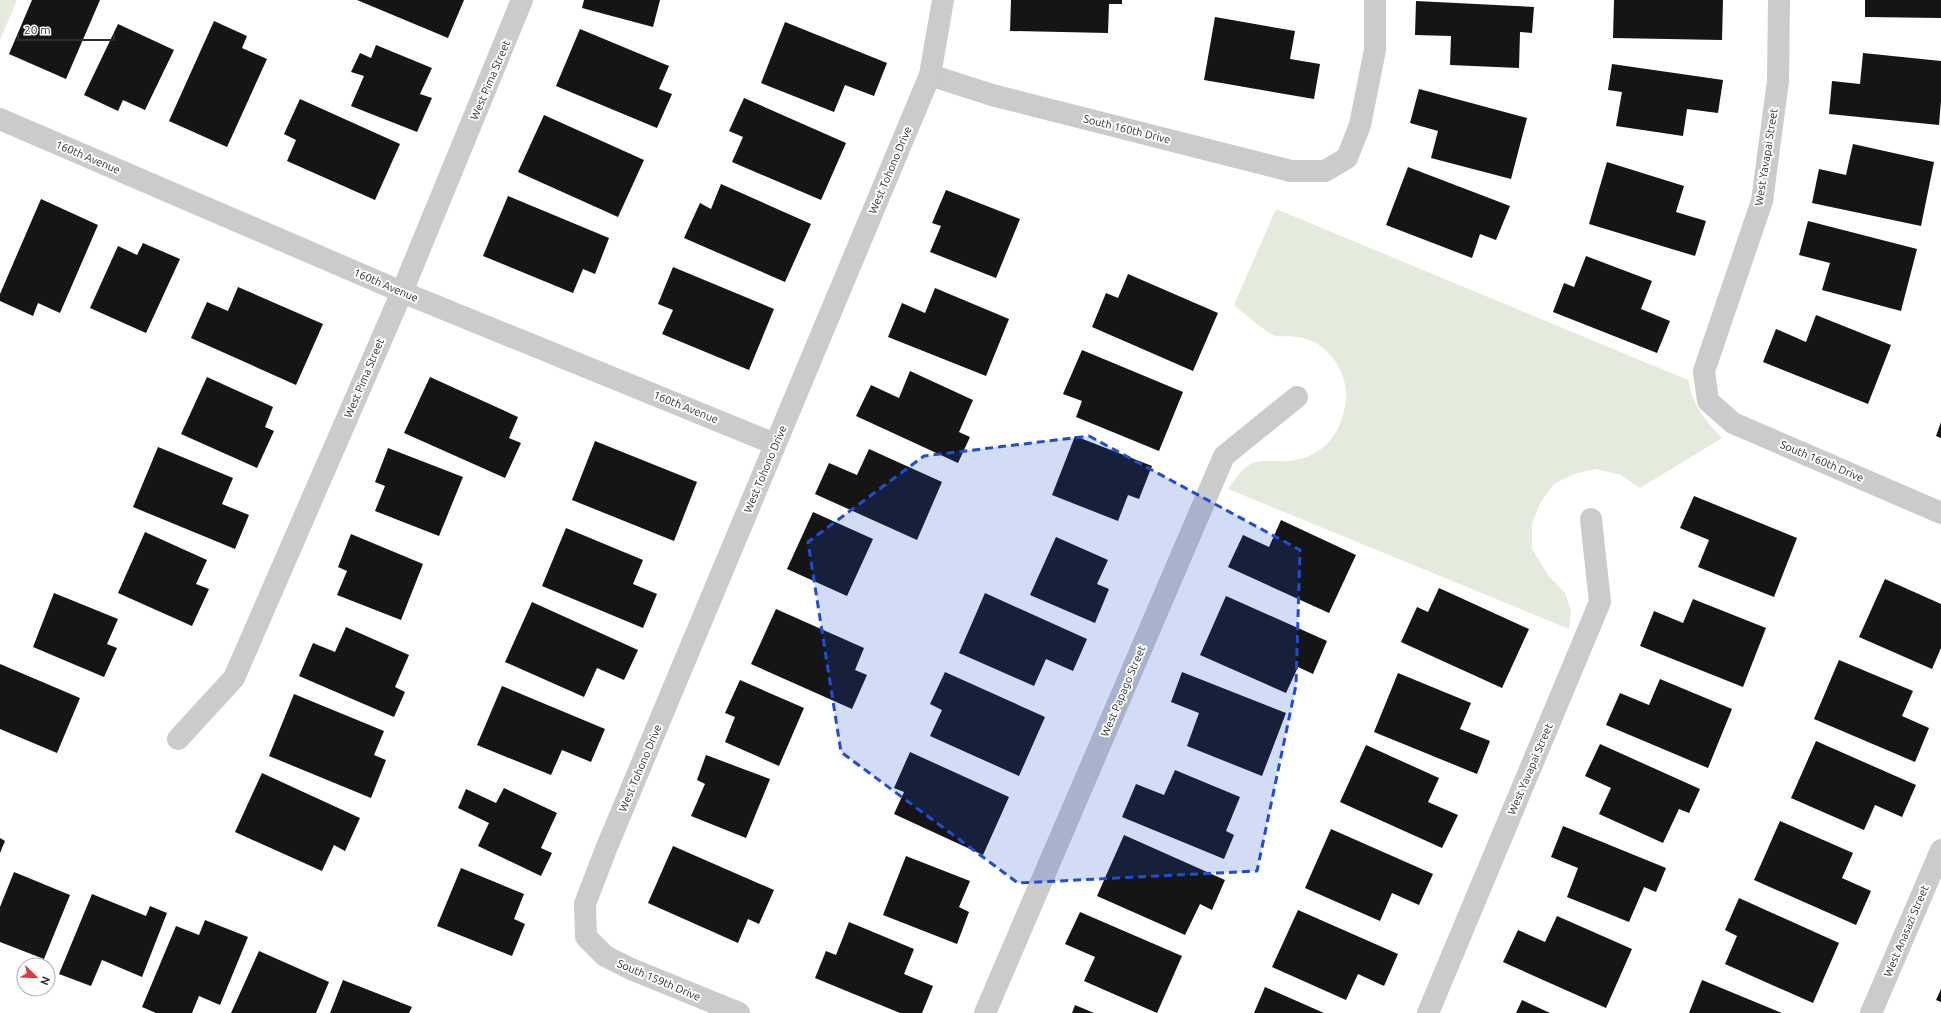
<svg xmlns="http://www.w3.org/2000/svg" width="1941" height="1013" font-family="Ubuntu,sans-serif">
<rect width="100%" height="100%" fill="#fff"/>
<g fill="#e4ebdc">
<polygon points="0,0 17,0 0,40"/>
<path d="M1276 209 1688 380C1694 407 1703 418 1722 438L1640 488 1621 475 1595 469 1574 474 1554 484 1540 503 1532 524V549L1548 575 1565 593 1571 611 1569 629 1228 489C1235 480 1242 467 1253 463 1266 459 1277 462 1289 461 1325 457 1342 432 1346 400 1348 379 1337 359 1322 347 1312 339 1300 337 1288 336 1284 336 1279 337 1276 336 1265 332 1244 313 1234 305Z"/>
</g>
<g fill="#151515">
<polygon points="32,0 100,0 66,79 9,54"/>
<polygon points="357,0 464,0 448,38"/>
<polygon points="584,0 660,0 653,27 582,8"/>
<polygon points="1011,0 1122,0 1122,4 1109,4 1108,33 1010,31"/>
<polygon points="1614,0 1723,0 1722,40 1613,38"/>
<polygon points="1865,0 1941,0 1941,18 1865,17"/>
<polygon points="1416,1 1534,7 1532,33 1520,32 1519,68 1450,65 1451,36 1415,35"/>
<polygon points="1215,17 1295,31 1290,59 1320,64 1314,99 1204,80"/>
<polygon points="214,21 247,36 242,48 267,59 227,147 169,121"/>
<polygon points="785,22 887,63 874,96 845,85 834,112 761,83"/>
<polygon points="118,24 174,50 145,110 123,100 118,111 84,95"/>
<polygon points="580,29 669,66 659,89 672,94 657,128 556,86"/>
<polygon points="376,45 432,68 420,94 432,98 417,132 351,106 364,76 351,72 360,53 371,58"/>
<polygon points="1863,53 1941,61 1941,101 1939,125 1829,114 1832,81 1860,84"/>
<polygon points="1612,64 1723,80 1718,113 1687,109 1683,136 1616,126 1622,92 1608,90"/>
<polygon points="1419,89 1527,118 1511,179 1431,158 1438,131 1410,123"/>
<polygon points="744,98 846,143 821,200 732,162 743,137 729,131"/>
<polygon points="300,99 400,144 375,200 287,161 296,140 284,134"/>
<polygon points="544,115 644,160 618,217 518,172"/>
<polygon points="1853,144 1934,162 1921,226 1812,203 1819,169 1846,175"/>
<polygon points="1607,162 1684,186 1676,212 1706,221 1695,256 1589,224"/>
<polygon points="1408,167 1510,206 1496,240 1480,234 1472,258 1386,225"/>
<polygon points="721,184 811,224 785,282 684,238 700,203 711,209"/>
<polygon points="946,190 1020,219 996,278 930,252 941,226 932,223"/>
<polygon points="508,196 609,238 595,274 583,269 573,293 483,256"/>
<polygon points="41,199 98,225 60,313 38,303 33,316 0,301 0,294"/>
<polygon points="1808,221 1917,249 1901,311 1822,290 1830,263 1799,255"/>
<polygon points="143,243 180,259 146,333 90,308 118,246 137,255"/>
<polygon points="1586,256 1652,281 1641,309 1670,321 1657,353 1553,312 1564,283 1574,287"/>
<polygon points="673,267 774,309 749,370 662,334 673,310 658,304"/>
<polygon points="1128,274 1218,313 1193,371 1092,327 1106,293 1118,298"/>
<polygon points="238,287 323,324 296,385 191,338 207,302 228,311"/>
<polygon points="935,288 1009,319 986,376 888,337 902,303 925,313"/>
<polygon points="1816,315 1891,345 1868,404 1763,362 1776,329 1806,342"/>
<polygon points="1082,350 1183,392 1159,451 1076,417 1082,401 1063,394"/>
<polygon points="910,371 973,400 959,432 970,437 958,463 856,416 871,385 899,398"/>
<polygon points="207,377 273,407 265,427 274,431 257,468 181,434"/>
<polygon points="430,377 518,417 509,438 521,443 505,478 404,433"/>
<polygon points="1941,422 1941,438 1936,436"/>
<polygon points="1075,436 1152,466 1139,499 1128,495 1118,521 1052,495"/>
<polygon points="595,441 697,482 674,541 572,500"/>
<polygon points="158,447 233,478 222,504 249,515 235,549 133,507"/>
<polygon points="388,448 463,477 439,536 375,511 385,486 375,482"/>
<polygon points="869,449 942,482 917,540 815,494 829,463 857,475"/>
<polygon points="1694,496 1797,538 1774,597 1698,567 1709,540 1680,528"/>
<polygon points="813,512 873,539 847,596 787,569"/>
<polygon points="1281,520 1356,555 1329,613 1228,567 1243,535 1269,547"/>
<polygon points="566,528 643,560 633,584 657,594 643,628 542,586"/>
<polygon points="145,532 207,560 196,584 209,589 192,626 118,593"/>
<polygon points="351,534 423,564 401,620 337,595 347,571 338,567"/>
<polygon points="1056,537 1108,560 1097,584 1109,589 1095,623 1030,595"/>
<polygon points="1885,579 1941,604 1941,648 1932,669 1859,637"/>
<polygon points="1439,588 1529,629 1502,688 1401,642 1417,607 1428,612"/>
<polygon points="54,593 118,619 107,644 117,648 104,677 33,647"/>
<polygon points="985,593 1087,639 1073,671 1046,659 1034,686 959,653"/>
<polygon points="1226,596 1327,641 1313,674 1298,667 1286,693 1200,655"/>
<polygon points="1693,599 1766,628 1743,687 1640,646 1654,611 1683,623"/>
<polygon points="532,602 638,650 624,680 597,668 584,697 505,662"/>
<polygon points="776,609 864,648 855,670 867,675 852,709 751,664"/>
<polygon points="346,627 409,655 395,687 405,692 394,717 299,676 313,643 335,652"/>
<polygon points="1839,660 1913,691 1902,716 1929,728 1915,762 1814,719"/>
<polygon points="0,664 80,698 57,753 0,729"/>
<polygon points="945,672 1045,717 1019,776 930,736 942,710 930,704"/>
<polygon points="1182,672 1286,713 1262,776 1187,746 1199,713 1171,702"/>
<polygon points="1398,673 1471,703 1460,729 1490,741 1477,774 1374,732"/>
<polygon points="1660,679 1732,709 1708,768 1606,725 1620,693 1649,705"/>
<polygon points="740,680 804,708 779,766 725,742 735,717 725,713"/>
<polygon points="502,686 605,729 591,762 562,750 551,775 477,745"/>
<polygon points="294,694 384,731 374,755 386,760 371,798 269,756"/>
<polygon points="1816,741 1916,785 1902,817 1875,805 1864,830 1791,798"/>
<polygon points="1600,744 1700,789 1689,813 1679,809 1663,843 1599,814 1611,788 1585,776"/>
<polygon points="1366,745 1439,778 1428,802 1458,815 1442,848 1340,802"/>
<polygon points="910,752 1009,797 983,855 894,814 904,792 894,788"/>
<polygon points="706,755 770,779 746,838 691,816 705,784 697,780"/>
<polygon points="1175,770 1240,797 1226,831 1234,835 1224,859 1122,817 1136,784 1164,795"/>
<polygon points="262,773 360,818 345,851 334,845 322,871 235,832"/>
<polygon points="504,788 557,813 541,848 552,853 541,876 478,846 489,823 458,808 466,789 496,803"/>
<polygon points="1780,821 1853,853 1842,878 1871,891 1856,925 1754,880"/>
<polygon points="1563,826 1666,868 1656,892 1644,887 1629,922 1567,897 1578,868 1551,857"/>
<polygon points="1331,829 1433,874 1419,905 1392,893 1380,921 1305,888"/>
<polygon points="1124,835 1225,880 1212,910 1200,904 1185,935 1097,896"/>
<polygon points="0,838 5,841 0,853"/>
<polygon points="673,846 774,890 759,924 748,919 738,943 648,903"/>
<polygon points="906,856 970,881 959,907 969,912 957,944 883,915"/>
<polygon points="461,868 524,894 514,919 525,924 512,956 437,926"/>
<polygon points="14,872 70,895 44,959 0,942 0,907"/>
<polygon points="92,894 146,916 150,906 167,913 142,977 102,960 91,986 59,974"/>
<polygon points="1739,898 1839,943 1813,1003 1725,964 1737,936 1725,930"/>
<polygon points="1298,910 1398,954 1384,986 1358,974 1346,1000 1272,967"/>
<polygon points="1080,912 1182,956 1157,1013 1084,981 1095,957 1065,944"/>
<polygon points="1557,916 1632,949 1606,1008 1503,962 1518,930 1545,942"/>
<polygon points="205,920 248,937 220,1005 199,996 192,1013 156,1013 142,1007 176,926 199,935"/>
<polygon points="849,922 914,949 904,974 933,986 922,1013 900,1013 815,978 826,951 836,955"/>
<polygon points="259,951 329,982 316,1013 231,1013"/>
<polygon points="343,980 412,1007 409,1013 330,1013"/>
<polygon points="1702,980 1782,1013 1689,1013"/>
<polygon points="1265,987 1324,1013 1254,1013"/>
<polygon points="1941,989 1941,1002 1936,1000"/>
<polygon points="1522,1000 1550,1013 1516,1013"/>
<polygon points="1075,1005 1094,1013 1072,1013"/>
</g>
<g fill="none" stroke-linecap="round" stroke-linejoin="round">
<g stroke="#cbcbcb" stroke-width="22">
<polyline points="1779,0 1778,81 1762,201 1704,371 1708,401 1733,423 1941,513"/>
<polyline points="930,75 992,95 1291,171 1325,171 1347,158 1360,125 1375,50 1375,0"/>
<polyline points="0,119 402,292 775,444"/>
<polyline points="178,739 234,678 402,292 522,0"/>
<polyline points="739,1013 631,969 605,956 586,937 585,904 606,849 930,75 943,0"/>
<polyline points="985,1013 1224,456 1297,397"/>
<polyline points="1428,1013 1600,602 1591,519"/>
<polyline points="1871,1013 1941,850"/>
</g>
</g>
<path fill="#1d4ed8" fill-opacity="0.2" stroke="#1d4ed8" stroke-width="3" stroke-dasharray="8 5" stroke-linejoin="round" d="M1089 436 1300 550 1296 685 1257 871 1018 883 841 752 808 542 924 456Z"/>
<g text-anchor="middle" stroke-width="4" stroke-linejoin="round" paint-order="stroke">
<g font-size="11" fill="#2e2e2e" stroke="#fff">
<text transform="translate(490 80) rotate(-67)" y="4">West Pima Street</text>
<text transform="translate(1127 129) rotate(14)" y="4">South 160th Drive</text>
<text transform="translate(88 157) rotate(23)" y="4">160th Avenue</text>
<text transform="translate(1766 157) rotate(-81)" y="4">West Yavapai Street</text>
<text transform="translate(890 170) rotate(-67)" y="4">West Tohono Drive</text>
<text transform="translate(386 285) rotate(23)" y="4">160th Avenue</text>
<text transform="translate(364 378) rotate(-67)" y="4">West Pima Street</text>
<text transform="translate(686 407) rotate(22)" y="4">160th Avenue</text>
<text transform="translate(1822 461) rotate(23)" y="4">South 160th Drive</text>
<text transform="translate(765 469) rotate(-67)" y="4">West Tohono Drive</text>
<text transform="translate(1123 691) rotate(-67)" y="4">West Papago Street</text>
<text transform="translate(640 768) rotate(-67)" y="4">West Tohono Drive</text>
<text transform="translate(1530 769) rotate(-67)" y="4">West Yavapai Street</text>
<text transform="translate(1906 931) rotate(-67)" y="4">West Anasazi Street</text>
<text transform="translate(659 980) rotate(23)" y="4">South 159th Drive</text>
</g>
</g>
<g transform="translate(36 977) rotate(113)"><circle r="19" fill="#ffffff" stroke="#ababab"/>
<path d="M0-3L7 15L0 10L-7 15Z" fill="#dc393e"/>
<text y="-6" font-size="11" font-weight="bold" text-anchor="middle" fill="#2e2e2e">N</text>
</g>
<path d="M18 34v6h96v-6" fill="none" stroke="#2e2e2e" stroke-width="2"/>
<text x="24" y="34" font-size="12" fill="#2e2e2e" stroke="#ffffff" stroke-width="3" paint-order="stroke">20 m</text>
</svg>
